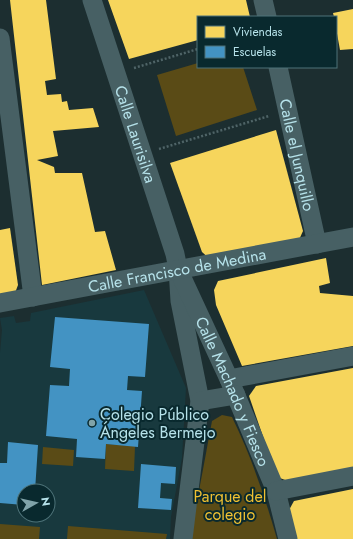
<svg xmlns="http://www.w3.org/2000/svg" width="353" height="539" font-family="Jost,sans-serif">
<rect width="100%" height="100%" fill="#1c2e30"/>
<path fill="#18393e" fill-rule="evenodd" d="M144 290 186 388 182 458 171 517 170 539H0V353L2 330 0 318 14 316 16 323 30 321 31 313ZM24 491H48V515H24Z"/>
<g fill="#5a4b16">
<polygon points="198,63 198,67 243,67 257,110 176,136 157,75"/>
<path d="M222 415 232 417C251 456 265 497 277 539H190L212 421Z"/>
<polygon points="106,444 135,446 134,471 105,469"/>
<polygon points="43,447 74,450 73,466 42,464"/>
<polygon points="0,524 40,527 39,539 0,539"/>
<polygon points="68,526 167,534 166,539 67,539"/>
</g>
<g fill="#f6d55c">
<polygon points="10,0 46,0 56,79 45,81 47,95 61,94 62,102 67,101 69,110 93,108 99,127 53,131 58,156 37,160 54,167 55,173 82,173 95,232 105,231 116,270 42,285"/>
<polygon points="108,0 246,0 250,17 198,17 198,40 129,59"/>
<polygon points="353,9 353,49 340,50 336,28 336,17 334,17 333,13"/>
<polygon points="276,130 303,231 298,242 211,260 202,252 170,163"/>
<polygon points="10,228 18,285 15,293 0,297 0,230"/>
<polygon points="326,258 330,283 319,286 320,293 353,296 353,346 242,366 216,305 214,290 218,281"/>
<polygon points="353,368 353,469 288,481 277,477 249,396 256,386"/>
<polygon points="353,489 353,539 297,539 289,510 294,501"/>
</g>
<g fill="#4393c3">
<polygon points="55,317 149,324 145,377 128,376 127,390 142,391 138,447 106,444 105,459 76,457 77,439 46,436 50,385 69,386 70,369 50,367"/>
<polygon points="8,442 38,445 35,491 24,491 24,505 0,503 0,463 7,463"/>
<polygon points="141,464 176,467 175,484 161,483 160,498 172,499 171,510 138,508"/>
</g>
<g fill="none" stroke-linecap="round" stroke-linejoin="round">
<g stroke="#4f6467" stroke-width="2.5" stroke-dasharray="2 2" stroke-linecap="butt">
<polyline points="134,68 198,49"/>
<polyline points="159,149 269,116"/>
</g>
<g stroke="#476064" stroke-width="19">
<path id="s1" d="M92 0 175 254 178 269 180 301 200 401 183 539"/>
<polyline points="263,0 267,17"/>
<polyline points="0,38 33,297"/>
<path id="s2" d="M278 67 317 244"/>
<path id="s3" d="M183 280 229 379 276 491 288 539"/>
<path id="s4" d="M0 303 353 237"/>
<polyline points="229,379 353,356"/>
<polyline points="200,401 236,395"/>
<polyline points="276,491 353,476"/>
</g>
</g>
<circle fill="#80a3a9" stroke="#09292e" stroke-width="1.5" cx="92" cy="423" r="4"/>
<g text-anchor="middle" stroke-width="4" stroke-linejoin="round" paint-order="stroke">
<g font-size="16" fill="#b6e2ea" stroke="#09292e">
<text dy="6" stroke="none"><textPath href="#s1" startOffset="141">Calle Laurisilva</textPath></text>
<text dy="6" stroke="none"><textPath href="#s2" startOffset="90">Calle el Junquillo</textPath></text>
<text dy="6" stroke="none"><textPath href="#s4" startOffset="180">Calle Francisco de Medina</textPath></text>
<text dy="6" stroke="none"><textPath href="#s3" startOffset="122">Calle Machado y Fiesco</textPath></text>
</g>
<g font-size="16" fill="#b6e2ea" stroke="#09292e" text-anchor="start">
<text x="100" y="420">Colegio Público<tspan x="100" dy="18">Ángeles Bermejo</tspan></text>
</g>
<g font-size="16" fill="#efc032" stroke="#09292e">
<text x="230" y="502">Parque del<tspan x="230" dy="18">colegio</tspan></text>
</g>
</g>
<rect x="197" y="16" width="140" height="52" fill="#09292e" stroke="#4e7379"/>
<rect x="205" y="26" width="20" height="12" fill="#f6d55c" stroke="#4e7379"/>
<text x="233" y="36" font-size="12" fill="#b6e2ea">Viviendas</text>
<rect x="205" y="46" width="20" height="12" fill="#4393c3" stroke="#4e7379"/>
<text x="233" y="56" font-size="12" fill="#b6e2ea">Escuelas</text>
<g transform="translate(36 503) rotate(82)"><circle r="19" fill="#09292e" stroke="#4e7379"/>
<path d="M0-3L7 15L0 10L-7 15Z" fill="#80a3a9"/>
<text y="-6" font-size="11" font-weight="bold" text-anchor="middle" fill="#b6e2ea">N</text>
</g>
</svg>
